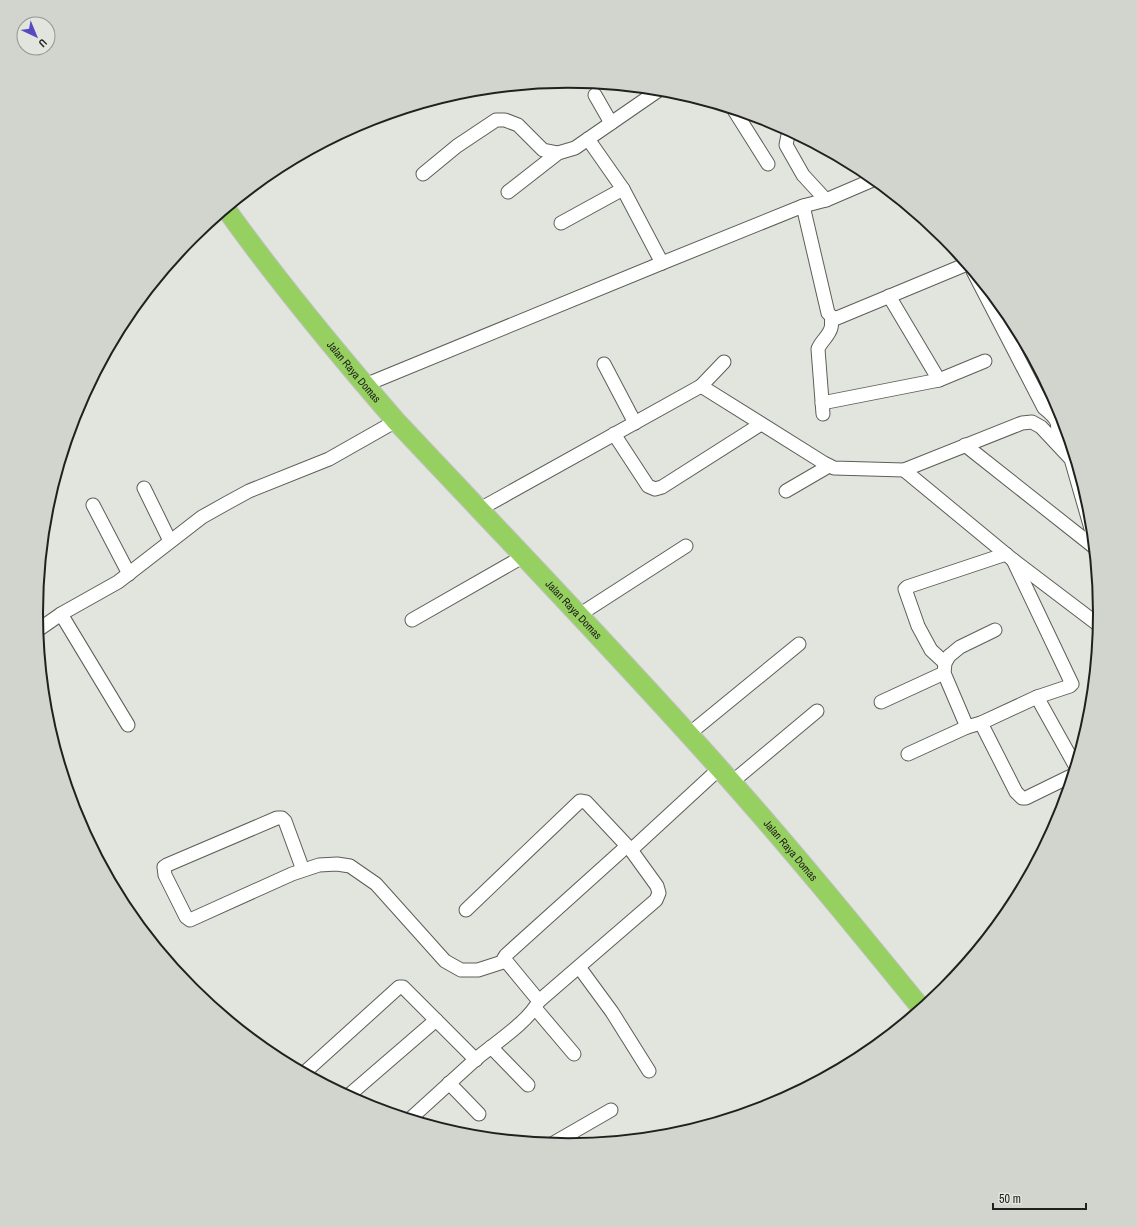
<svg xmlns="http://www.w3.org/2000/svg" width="1137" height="1227" font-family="'Archivo Narrow',sans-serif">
<rect width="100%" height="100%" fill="#e1e5dd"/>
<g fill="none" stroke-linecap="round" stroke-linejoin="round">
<defs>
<g id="minor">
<polyline points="595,95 611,123"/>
<polyline points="734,110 768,164"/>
<polyline points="790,131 788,135 786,145 803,175 826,200"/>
<polyline points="588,139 659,90"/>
<polyline points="423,174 457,146 496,120 505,120 518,125 543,150 558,153"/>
<polyline points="508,192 558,153 575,148 588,139 623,189 662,263"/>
<polyline points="803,206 828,313 832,317 837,318 967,264"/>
<polyline points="561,223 623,189"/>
<path d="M973 271 1044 408C1060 421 1059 423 1056 442"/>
<polyline points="889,296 939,380"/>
<polyline points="604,364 635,423"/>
<polyline points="365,385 662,263 803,206 826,200 875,179"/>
<polyline points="701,386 724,362"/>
<polyline points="822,403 939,380 985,361"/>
<path d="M823 414 818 349C821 341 829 336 831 328 832 325 831 321 832 317"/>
<polyline points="614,434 648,486 655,489 662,487 761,424"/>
<polyline points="965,445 1094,547"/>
<polyline points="904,470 1013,560 1100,626"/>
<polyline points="144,488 170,541"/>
<polyline points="786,491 829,466"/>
<polyline points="93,505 129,574"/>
<polyline points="480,509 701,386 824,463 834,468 904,470 1022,423 1032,422 1041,427 1071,459 1094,539"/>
<polyline points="61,614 128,725"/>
<polyline points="579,615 686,546"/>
<polyline points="412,620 524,556"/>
<polyline points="38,630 61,614 118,582 202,517 227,503 249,491 329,459 396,421"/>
<polyline points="945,663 931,650 918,626 905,589 907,587 1006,554"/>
<polyline points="1037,697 1076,767"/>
<polyline points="881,702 944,673"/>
<polyline points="981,723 1016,792 1022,798 1026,798 1073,775"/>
<polyline points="967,727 944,673 945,663 949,656 960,647 995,630"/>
<polyline points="689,734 799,644"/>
<polyline points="908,754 967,727 981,723 1037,697 1070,686 1072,684 1013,560"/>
<polyline points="732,782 817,711"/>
<polyline points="631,850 720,768"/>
<polyline points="303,870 285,821 282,818 277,818 167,865 164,867 165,875 186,917 190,920 292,874 319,865 337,864 350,866 376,884 445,961 461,970 478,970 506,961"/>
<polyline points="579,967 612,1012 649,1071"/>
<polyline points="539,1001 506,961 504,958 506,955 627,846"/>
<polyline points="535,1008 574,1054"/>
<polyline points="491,1047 528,1085"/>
<polyline points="304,1073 399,987 403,987 476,1060"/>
<polyline points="449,1083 479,1114"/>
<polyline points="348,1096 436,1020"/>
<path d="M410 1119C432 1099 454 1079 476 1059 495 1043 527 1023 539 1001L656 900 659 893 657 886 631 850 586 802 580 801 466 910"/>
<polyline points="552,1144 611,1110"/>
</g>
<g id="highway">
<path id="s1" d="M226 209C279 283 337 353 396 421 505 537 615 651 720 769 790 847 856 928 922 1009"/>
</g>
</defs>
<use href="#minor" stroke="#5b5f58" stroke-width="15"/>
<use href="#highway" stroke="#c1c1c0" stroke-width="21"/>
<use href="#minor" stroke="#fff" stroke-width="13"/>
<use href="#highway" stroke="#96d061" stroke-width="19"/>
</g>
<g text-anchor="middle" stroke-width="4" stroke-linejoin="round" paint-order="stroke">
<g font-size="11" fill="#20211e" stroke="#e1e5dd">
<text dy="4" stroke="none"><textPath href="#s1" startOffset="207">Jalan Raya Domas</textPath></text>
<text dy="4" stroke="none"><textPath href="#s1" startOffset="531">Jalan Raya Domas</textPath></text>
<text dy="4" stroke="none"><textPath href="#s1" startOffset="855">Jalan Raya Domas</textPath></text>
</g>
</g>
<path d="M0 0H1137V1227H0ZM43 613a525 525 0 1 1 1050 0a525 525 0 1 1-1050 0Z" fill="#d2d5ce" fill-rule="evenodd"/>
<path fill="none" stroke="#20211e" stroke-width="2" d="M43 613a525 525 0 1 1 1050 0a525 525 0 1 1-1050 0Z"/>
<g transform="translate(36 36) rotate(136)"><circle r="19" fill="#e1e5dd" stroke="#949791"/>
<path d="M0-3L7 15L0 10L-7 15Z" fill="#554ac1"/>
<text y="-6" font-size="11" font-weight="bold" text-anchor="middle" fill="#20211e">U</text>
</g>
<path d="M993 1203v6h93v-6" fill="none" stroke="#20211e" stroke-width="2"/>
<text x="999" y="1203" font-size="12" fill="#20211e" stroke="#e1e5dd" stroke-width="3" paint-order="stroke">50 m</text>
</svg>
